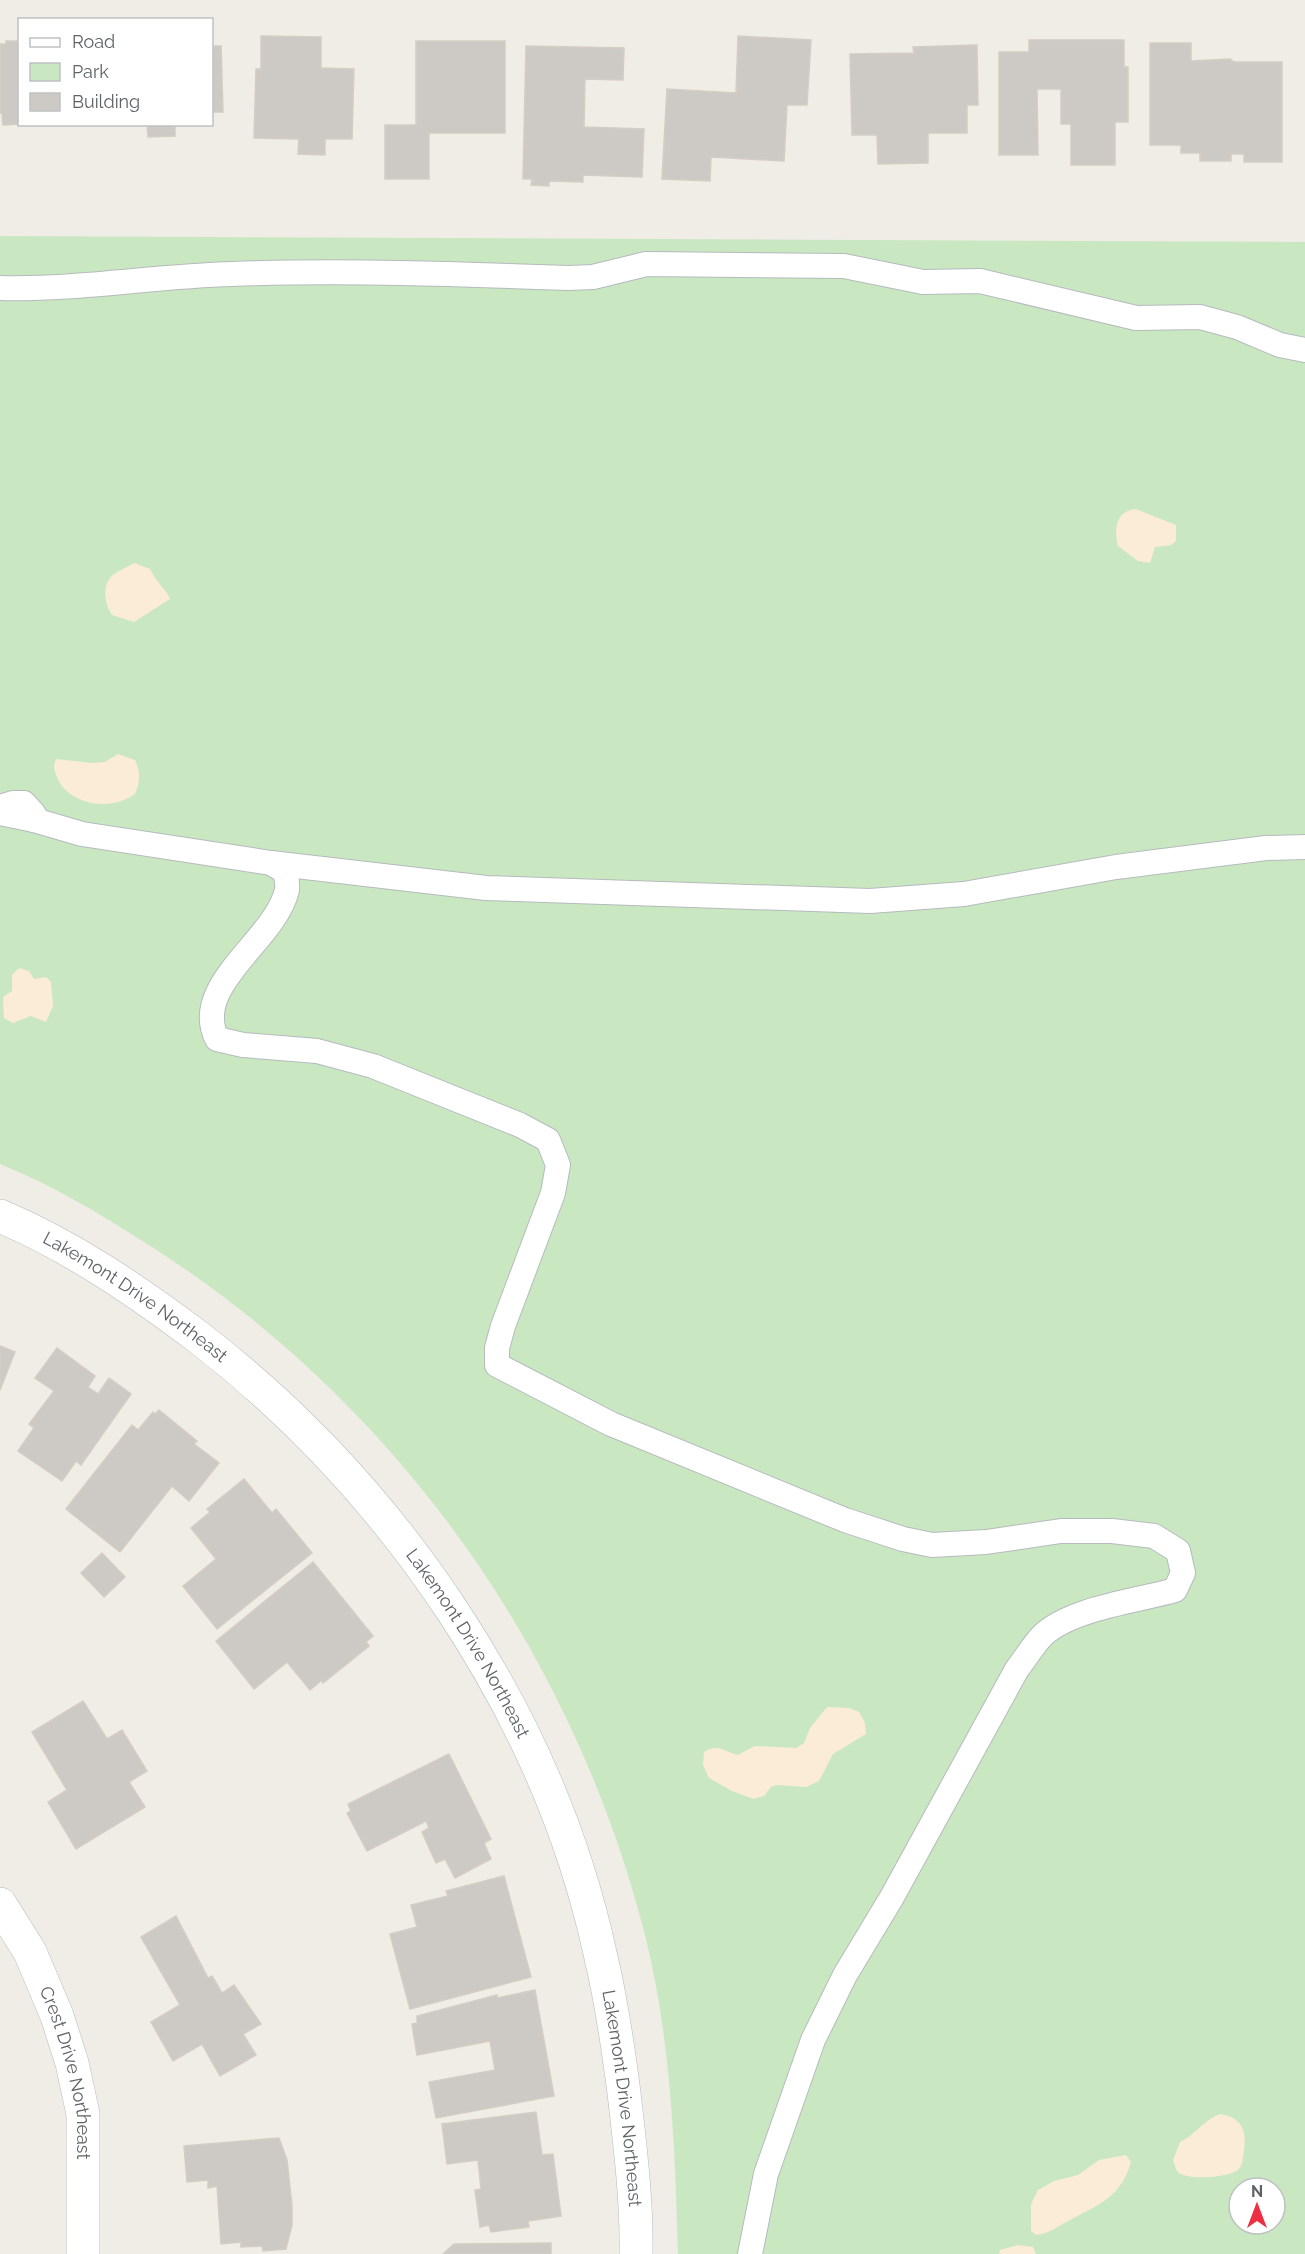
<svg xmlns="http://www.w3.org/2000/svg" width="1305" height="2254" font-family="Raleway,sans-serif">
<rect width="100%" height="100%" fill="#f0ece6"/>
<path fill="#c9e8c2" fill-rule="evenodd" d="M0 236 1305 242V2254H678C675 2147 671 2039 645 1935 572 1649 394 1399 144 1242 99 1213 50 1184 0 1164ZM1239 2188H1275V2224H1239Z"/>
<g fill="#fbecd6">
<path d="M1136 509 1176 525V541L1171 545 1155 547 1150 563 1138 561 1118 546C1114 530 1115 511 1136 509Z"/>
<path d="M134 563 150 569C155 581 167 590 170 599L134 622 112 615C105 605 101 585 113 575 118 571 128 567 134 563Z"/>
<path d="M118 754 135 760C141 773 140 782 135 794 111 812 68 805 57 777 54 770 53 766 56 759L92 763 105 762Z"/>
<polygon points="19,968 29,971 34,979 46,977 51,982 53,1006 46,1022 31,1016 13,1023 4,1018 3,997 12,991 12,975"/>
<path d="M827 1707 849 1708 859 1712 865 1723 866 1734 833 1754 819 1781 806 1787 777 1785 771 1787 764 1796 754 1799 732 1791 709 1778 703 1765 704 1752C718 1743 724 1752 738 1755L755 1746 796 1748 804 1743 810 1728Z"/>
<path d="M1220 2114C1242 2117 1247 2131 1244 2151 1243 2157 1243 2164 1239 2169 1230 2178 1189 2180 1179 2173 1175 2169 1175 2165 1173 2160L1180 2142C1195 2135 1205 2119 1220 2114Z"/>
<path d="M1126 2155 1131 2162C1121 2197 1100 2204 1070 2220 1058 2226 1051 2233 1036 2235L1031 2231V2204L1038 2190 1054 2181 1078 2175 1099 2160Z"/>
<polygon points="1018,2245 1033,2247 1036,2254 999,2254 1000,2250"/>
</g>
<g fill="#cdc9c5" stroke="#d5cdc4" stroke-width="1.5">
<polygon points="261,36 321,37 321,68 354,69 352,139 325,139 325,155 298,154 299,139 254,138 256,69 261,69"/>
<polygon points="738,36 811,40 807,105 787,105 784,161 711,157 710,181 662,179 667,89 736,93"/>
<polygon points="1029,40 1124,40 1124,67 1128,67 1128,122 1115,122 1115,165 1071,165 1071,124 1061,124 1061,89 1037,89 1038,155 999,155 999,52 1029,52"/>
<polygon points="6,41 20,41 20,124 3,125 2,113 0,113 0,44 6,44"/>
<polygon points="416,41 505,41 505,133 429,133 429,179 385,179 385,125 416,125"/>
<polygon points="1150,43 1191,43 1191,61 1230,59 1234,62 1282,62 1282,162 1244,162 1244,154 1231,154 1231,161 1200,161 1200,153 1181,153 1181,145 1150,145"/>
<polygon points="977,45 978,105 967,105 967,133 928,133 928,163 878,164 877,135 852,135 850,54 914,53 913,47"/>
<polygon points="212,46 221,46 223,112 212,112"/>
<polygon points="526,46 624,48 623,80 585,79 584,127 644,129 642,177 583,175 583,182 549,181 549,186 531,185 532,179 523,179"/>
<polygon points="147,124 175,124 175,136 148,137"/>
<polygon points="0,1346 15,1352 0,1390"/>
<polygon points="57,1348 95,1376 88,1387 98,1394 109,1378 131,1394 81,1465 76,1461 62,1481 18,1451 34,1428 29,1424 54,1391 35,1378"/>
<polygon points="159,1410 197,1441 194,1444 219,1463 189,1501 172,1486 120,1552 66,1509 132,1425 138,1430 153,1412 155,1414"/>
<polygon points="244,1479 272,1513 276,1509 312,1553 217,1629 183,1586 216,1559 191,1528 210,1512 207,1509"/>
<polygon points="102,1553 125,1577 104,1597 81,1573"/>
<polygon points="313,1562 373,1636 366,1642 369,1646 323,1683 322,1680 310,1690 287,1662 254,1689 216,1641"/>
<polygon points="83,1701 107,1739 122,1730 147,1771 129,1782 145,1807 76,1849 48,1802 67,1790 32,1732"/>
<polygon points="449,1754 491,1839 484,1843 491,1859 455,1878 445,1859 436,1863 422,1832 429,1828 426,1821 367,1851 347,1813 351,1811 348,1804"/>
<polygon points="504,1876 531,1977 410,2009 390,1934 417,1927 411,1905 448,1896 446,1891"/>
<polygon points="176,1916 208,1978 212,1976 222,1993 234,1985 261,2024 243,2034 256,2055 220,2076 202,2044 173,2061 151,2022 180,2005 141,1937"/>
<polygon points="535,1990 554,2096 436,2118 429,2082 495,2070 490,2041 417,2055 412,2024 417,2023 417,2016 497,1995 497,1998"/>
<polygon points="536,2112 542,2155 553,2154 561,2216 528,2221 529,2227 491,2232 489,2225 480,2227 475,2190 481,2189 478,2160 447,2164 442,2124"/>
<polygon points="279,2138 287,2160 292,2206 292,2225 286,2249 263,2251 262,2246 241,2247 241,2242 221,2244 217,2186 208,2188 208,2180 187,2182 184,2146"/>
<polygon points="551,2243 551,2254 443,2254 454,2244"/>
</g>
<g fill="none" stroke-linecap="round" stroke-linejoin="round">
<defs>
<g id="lane">
<path d="M0 288C78 290 155 276 232 274 345 270 457 274 569 278L593 277 646 264 844 266 923 282 980 281 1136 318 1200 317 1237 327 1280 345 1305 350"/>
<polyline points="0,807 13,803 24,803 34,814 34,820 0,813"/>
<path d="M34 820 82 834 271 863 286 872C286 877 288 885 287 890 275 941 190 985 217 1039L243 1045 317 1051 373 1066 520 1125 548 1140 558 1165 553 1193 503 1326 497 1348V1365L611 1424 845 1520 903 1539 932 1545 986 1542 1061 1531H1112L1154 1536 1178 1551 1183 1573 1175 1590C1137 1601 1072 1608 1043 1635 1033 1645 1026 1658 1017 1669L892 1897 845 1975 813 2040 766 2174 750 2254"/>
<polyline points="271,863 486,888 870,901 964,894 1116,867 1266,848 1305,847"/>
</g>
<g id="street">
<path id="s1" d="M0 1216C71 1246 137 1291 198 1337 393 1487 547 1711 600 1953 611 1999 618 2046 624 2093 630 2146 637 2200 636 2254"/>
<path id="s2" d="M0 1904 30 1952 57 2016 72 2063 83 2114V2254"/>
</g>
</defs>
<use href="#lane" stroke="#b6babd" stroke-width="26"/>
<use href="#street" stroke="#b6babd" stroke-width="34"/>
<use href="#lane" stroke="#fff" stroke-width="24"/>
<use href="#street" stroke="#fff" stroke-width="33"/>
</g>
<g text-anchor="middle" stroke-width="4.5" stroke-linejoin="round" paint-order="stroke">
<g font-size="18" fill="#5d6367" stroke="#fff">
<text dy="6" stroke="none"><textPath href="#s1" startOffset="158">Lakemont Drive Northeast</textPath></text>
<text dy="6" stroke="none"><textPath href="#s1" startOffset="644">Lakemont Drive Northeast</textPath></text>
<text dy="6" stroke="none"><textPath href="#s2" startOffset="184">Crest Drive Northeast</textPath></text>
<text dy="6" stroke="none"><textPath href="#s1" startOffset="1130">Lakemont Drive Northeast</textPath></text>
</g>
</g>
<rect x="18" y="18" width="195" height="108" fill="#ffffff" stroke="#bec1c2" stroke-width="1.5"/>
<rect x="30" y="38" width="30" height="9" fill="#ffffff" stroke="#bec1c2" stroke-width="1.5"/>
<text x="72" y="48" font-size="18" fill="#5d6367">Road</text>
<rect x="30" y="63" width="30" height="18" fill="#c9e8c2" stroke="#bec1c2" stroke-width="1.5"/>
<text x="72" y="78" font-size="18" fill="#5d6367">Park</text>
<rect x="30" y="93" width="30" height="18" fill="#cdc9c5" stroke="#bec1c2" stroke-width="1.5"/>
<text x="72" y="108" font-size="18" fill="#5d6367">Building</text>
<g transform="translate(1257 2206)"><circle r="28" fill="#ffffff" stroke="#bec1c2" stroke-width="1.5"/>
<path d="M0-4.5L10 22L0 15L-10 22Z" fill="#ed2f43"/>
<text y="-9" font-size="16" font-weight="bold" text-anchor="middle" fill="#5d6367">N</text>
</g>
</svg>
